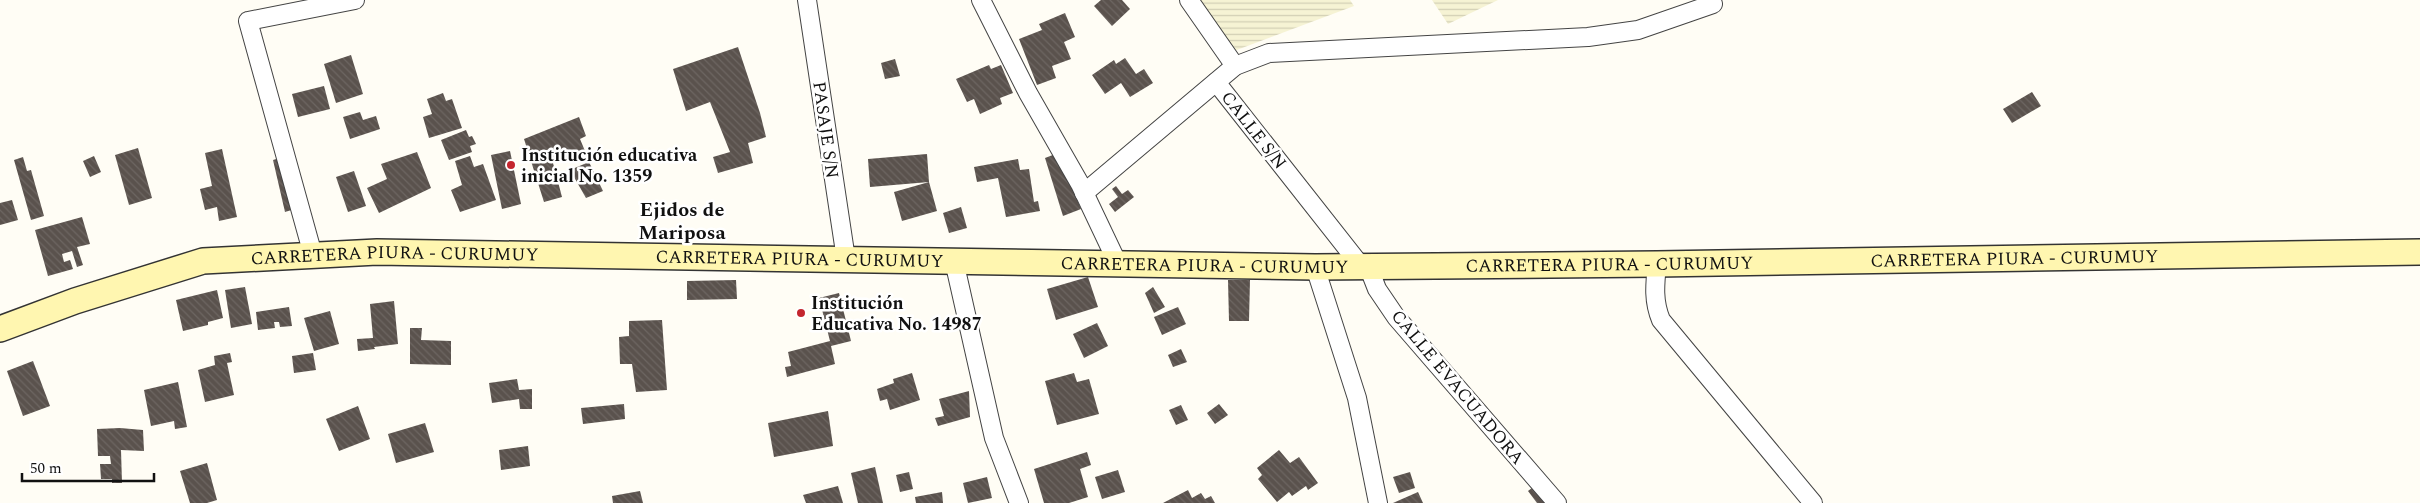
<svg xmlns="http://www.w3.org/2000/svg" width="2420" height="503" font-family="Spectral,serif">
<defs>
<pattern id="farmland-rules" width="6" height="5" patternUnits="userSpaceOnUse" patternTransform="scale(1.25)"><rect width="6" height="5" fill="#f6f3d4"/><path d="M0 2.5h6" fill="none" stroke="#d2cfb5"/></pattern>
<pattern id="building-back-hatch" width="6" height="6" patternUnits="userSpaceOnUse" patternTransform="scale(1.25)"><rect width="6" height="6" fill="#5a524d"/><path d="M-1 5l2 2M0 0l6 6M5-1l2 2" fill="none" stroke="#6d6662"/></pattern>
</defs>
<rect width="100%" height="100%" fill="#fffdf5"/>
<g fill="url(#farmland-rules)">
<polygon points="1200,0 1350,0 1354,6 1234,51"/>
<polygon points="1432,0 1498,0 1448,24"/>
</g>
<g fill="url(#building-back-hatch)">
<polygon points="1101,0 1122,0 1130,9 1112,26 1094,6"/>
<polygon points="1065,13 1075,37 1064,42 1071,59 1052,66 1056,78 1037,85 1019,39 1042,30 1039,24"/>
<polygon points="738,47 760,113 766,137 748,143 753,163 718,173 713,157 730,152 710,102 686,111 673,69"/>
<polygon points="351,55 363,94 336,103 324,64"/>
<polygon points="1125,58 1136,74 1144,69 1153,83 1130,97 1121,83 1105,94 1092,75 1114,60 1116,64"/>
<polygon points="895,59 900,76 885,79 881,63"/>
<polygon points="989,65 991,69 1001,65 1013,93 1000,98 1002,104 980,114 974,99 967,102 956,79"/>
<polygon points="324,86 330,109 298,117 292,94"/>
<polygon points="2032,92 2041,106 2012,123 2003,109"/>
<polygon points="443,93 446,101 452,99 462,128 429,138 423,117 432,114 427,99"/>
<polygon points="360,112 363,120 376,116 380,129 350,139 343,117"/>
<polygon points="579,117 586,136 580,139 585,151 553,163 562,197 544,202 524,139"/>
<polygon points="466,130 469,137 472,136 476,144 470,146 472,152 449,160 441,140"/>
<polygon points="138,148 152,198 129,205 115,155"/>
<polygon points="222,149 237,217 219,221 217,207 205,210 200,189 212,186 205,153"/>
<polygon points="510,151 521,204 502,209 491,155"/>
<polygon points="417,152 431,188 379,213 367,188 387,179 381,164"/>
<polygon points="1058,153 1081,209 1063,216 1045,158"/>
<polygon points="927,154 929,182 937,211 902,221 894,192 929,182 870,187 868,159"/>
<polygon points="94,156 101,172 90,177 83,161"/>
<polygon points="286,156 298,208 285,212 273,160"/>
<polygon points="470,156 474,167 483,164 496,200 460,212 451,190 462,185 455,161"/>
<polygon points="23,157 27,171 31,170 44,216 31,220 14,160"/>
<polygon points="1018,159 1020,170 1029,169 1034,202 1038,201 1040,211 1006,217 998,178 977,182 974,167"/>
<polygon points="589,162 603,191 586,198 570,170"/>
<polygon points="354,171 366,206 348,212 336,177"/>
<polygon points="1116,186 1122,194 1128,190 1134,197 1115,212 1109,204 1118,197 1112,189"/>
<polygon points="12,200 18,220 0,225 0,203"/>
<polygon points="961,207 967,228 949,233 943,213"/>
<polygon points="82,217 90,244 77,247 83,265 77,267 72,251 62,254 64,262 70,260 73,269 48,276 35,230"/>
<polygon points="1088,277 1098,307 1056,320 1047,289"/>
<polygon points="736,280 737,299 687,300 687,281"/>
<polygon points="1228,280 1250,280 1249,321 1229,321"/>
<polygon points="245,287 252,324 231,328 225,290"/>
<polygon points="1153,287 1165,307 1154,313 1145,293"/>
<polygon points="217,290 223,318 208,322 208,325 183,331 176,300"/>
<polygon points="839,293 851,341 831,346 835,364 787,377 785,367 791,366 788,352 830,341 819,298"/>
<polygon points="394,301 398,344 374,347 375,349 358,351 357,339 373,338 370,304"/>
<polygon points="289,307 292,326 280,327 279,322 274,322 275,328 258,330 256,312"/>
<polygon points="1178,307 1186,324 1162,335 1154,317"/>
<polygon points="330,311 339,344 314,351 304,318"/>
<polygon points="662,320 667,390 636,392 632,364 620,364 619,337 629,336 629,321"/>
<polygon points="1097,323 1108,346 1084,358 1073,334"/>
<polygon points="410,328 422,328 421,340 451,341 451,365 410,364"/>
<polygon points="1181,349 1187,362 1173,367 1168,355"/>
<polygon points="230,353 232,362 227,363 234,395 205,402 198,370 215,365 214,356"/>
<polygon points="313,353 316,370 294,373 292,356"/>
<polygon points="33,361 50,406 23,416 7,371"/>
<polygon points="912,373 920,400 890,410 887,399 880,401 877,389 894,383 893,379"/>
<polygon points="1074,373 1077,382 1089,379 1099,414 1057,425 1045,381"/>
<polygon points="517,379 519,390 532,389 532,409 520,409 519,399 492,403 489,383"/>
<polygon points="178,382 187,427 175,429 174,421 151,426 144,390"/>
<polygon points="969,391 970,417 938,426 935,418 944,416 939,399"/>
<polygon points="624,404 625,419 583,424 581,408"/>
<polygon points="1219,404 1228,415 1215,424 1207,413"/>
<polygon points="1181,405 1188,420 1176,425 1169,410"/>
<polygon points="358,406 370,439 339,451 326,419"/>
<polygon points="828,411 833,446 774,457 768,423"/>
<polygon points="425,423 434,452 396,463 388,434"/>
<polygon points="120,428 143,430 144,451 121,450 122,483 112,483 112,479 101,479 100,464 111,464 110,456 98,456 97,429"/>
<polygon points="528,446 530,466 501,470 499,450"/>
<polygon points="1279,450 1290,463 1299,457 1318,483 1308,490 1306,486 1292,496 1289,492 1277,502 1258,479 1262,475 1257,468"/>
<polygon points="1087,452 1091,465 1080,469 1088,497 1069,503 1044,503 1034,469"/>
<polygon points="207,463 217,500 207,503 190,503 180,471"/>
<polygon points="875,467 883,503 858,503 851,473"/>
<polygon points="1118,470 1125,492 1102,499 1095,477"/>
<polygon points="909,472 913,489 900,492 896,475"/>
<polygon points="1410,472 1415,488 1399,493 1393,477"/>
<polygon points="987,477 992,498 968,503 963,483"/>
<polygon points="1537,484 1551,503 1537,503 1528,491"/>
<polygon points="838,486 843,503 806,503 803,495"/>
<polygon points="1188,490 1192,498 1201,493 1205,499 1211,496 1215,503 1163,503"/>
<polygon points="640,491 643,503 613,503 612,496"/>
<polygon points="942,492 943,503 916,503 915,497"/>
<polygon points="1418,492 1423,503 1393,503"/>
</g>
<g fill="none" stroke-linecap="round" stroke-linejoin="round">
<defs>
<g id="street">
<polyline points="807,0 846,259"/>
<polyline points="981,0 1028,93 1080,184 1118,264"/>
<polyline points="1189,0 1235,66"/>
<polyline points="1216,82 1361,266"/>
<polyline points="1084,193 1235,66 1269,53 1588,37 1638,30 1713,4"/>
<polyline points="313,255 248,21 355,0"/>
<polyline points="954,261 994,438 1019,503"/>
<path d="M1657 264C1655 284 1653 301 1661 320L1813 503"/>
<polyline points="1368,266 1377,289 1396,317 1557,503"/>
<polyline points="1315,267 1357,398 1378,503"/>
</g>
<g id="secondary">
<path id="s1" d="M0 329 75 301 203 261 377 252 1315 267 1657 264 2420 252"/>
</g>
</defs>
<use href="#street" stroke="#444" stroke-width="20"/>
<use href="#secondary" stroke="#333" stroke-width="28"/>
<use href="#street" stroke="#fff" stroke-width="18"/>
<use href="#secondary" stroke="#fff6b0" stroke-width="25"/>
</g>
<g fill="#c4262e" stroke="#fff" stroke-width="2">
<circle cx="511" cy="165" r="5"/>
<circle cx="801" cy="313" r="5"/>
</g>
<g text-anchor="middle" stroke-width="5" stroke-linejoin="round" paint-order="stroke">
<g font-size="18" fill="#111" stroke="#fff">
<text transform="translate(826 130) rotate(82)" y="6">PASAJE S/N</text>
<text transform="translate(1254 130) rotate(52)" y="6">CALLE S/N</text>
<text dy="6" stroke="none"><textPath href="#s1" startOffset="406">CARRETERA PIURA - CURUMUY</textPath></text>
<text dy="6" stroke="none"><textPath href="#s1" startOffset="2026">CARRETERA PIURA - CURUMUY</textPath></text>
<text dy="6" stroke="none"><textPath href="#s1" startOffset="811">CARRETERA PIURA - CURUMUY</textPath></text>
<text dy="6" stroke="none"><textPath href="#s1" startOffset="1621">CARRETERA PIURA - CURUMUY</textPath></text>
<text dy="6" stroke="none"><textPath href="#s1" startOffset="1216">CARRETERA PIURA - CURUMUY</textPath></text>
<text transform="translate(1458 387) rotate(50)" y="6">CALLE EVACUADORA</text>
</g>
<g font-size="18" font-weight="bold" fill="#111" stroke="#fff" text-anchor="start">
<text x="521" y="161">Institución educativa<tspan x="521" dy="21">inicial No. 1359</tspan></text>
<text x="811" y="309">Institución<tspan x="811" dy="21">Educativa No. 14987</tspan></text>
</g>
<g font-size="20" font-weight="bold" fill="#111" stroke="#fff">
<text x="682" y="216">Ejidos de<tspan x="682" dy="23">Mariposa</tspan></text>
</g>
</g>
<path d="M22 473v8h132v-8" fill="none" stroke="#111111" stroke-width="2.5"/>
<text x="30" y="473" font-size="15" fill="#111111" stroke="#ffffff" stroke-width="4" paint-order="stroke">50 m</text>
</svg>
